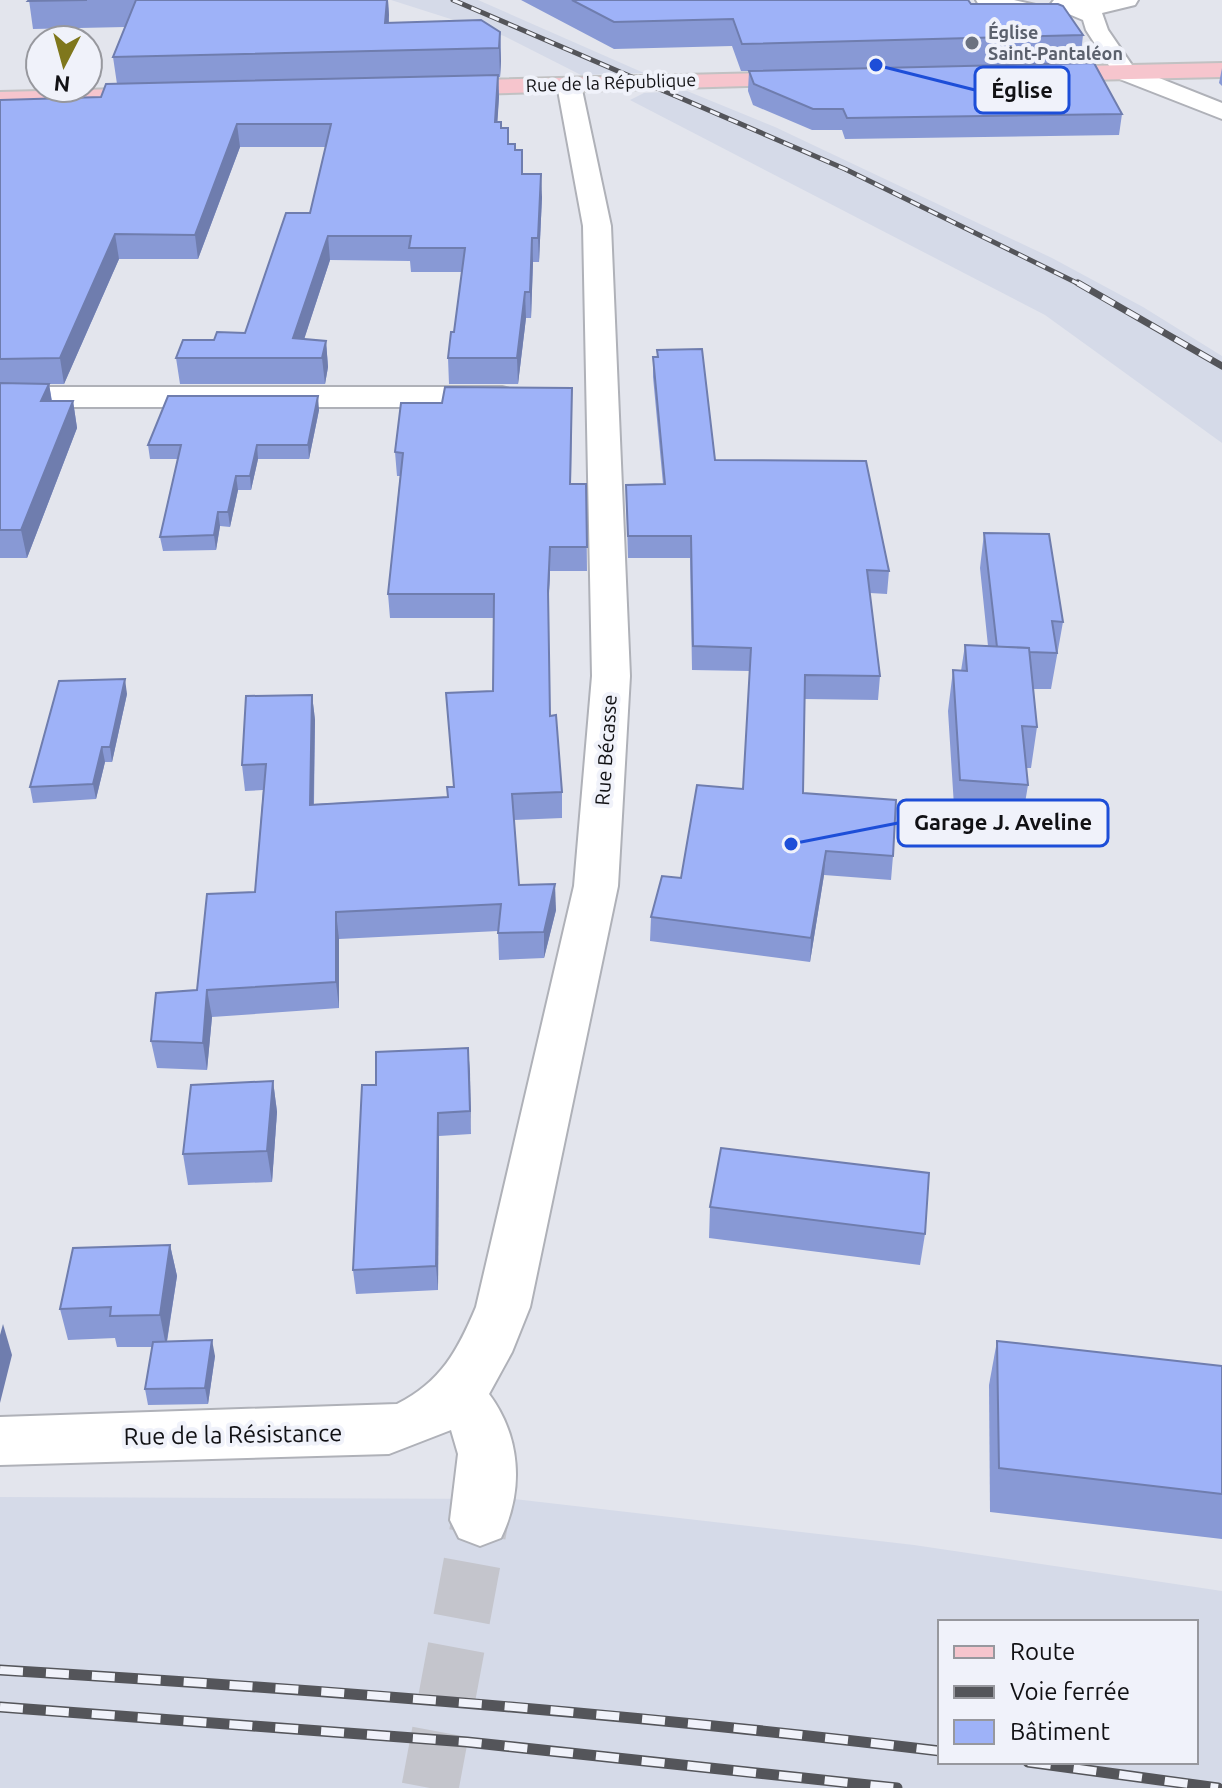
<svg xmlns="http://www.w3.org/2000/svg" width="1222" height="1788" font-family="Ubuntu,sans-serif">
<rect width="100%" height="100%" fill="#e3e5ed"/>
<g fill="#d5dae8" fill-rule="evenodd">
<polygon points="391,0 478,0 644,73 581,75 504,36"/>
<polygon points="687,91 775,127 1052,258 1143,307 1222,356 1222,443 1045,315 630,100 644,93"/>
<path d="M0 1497 514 1499 914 1545 1222 1591V1788H0ZM940 1622H1196V1762H940Z"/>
</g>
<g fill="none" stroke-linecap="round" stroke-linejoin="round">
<polyline stroke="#c4c5cc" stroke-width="57" stroke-dasharray="57 29" stroke-linecap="butt" points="430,1788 480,1520"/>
<defs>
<g id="minor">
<polygon points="976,0 1014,0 1053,9 1050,5 1054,0 1138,0 1135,5 1102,13 1108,30 1134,68 1222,103 1222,119 1117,78 1086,30 1083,20 1064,12 1067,17 1064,22 1056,24 979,5"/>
<path d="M569 78 578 80 581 85 611 226 630 676 618 886 530 1307 512 1352 489 1394C521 1437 524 1490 501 1538L480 1546 459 1538 450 1520 458 1454 451 1430 389 1454 0 1465V1417L397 1404C441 1382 458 1350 476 1307L574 886 592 676 583 226 557 85 560 80Z"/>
<polygon points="0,387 502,387 513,390 518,397 513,404 502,407 0,407"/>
</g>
<g id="major">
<polygon points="1222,63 1222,77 1040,81 1032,79 1028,74 1032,69 1040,67"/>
<polygon points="808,72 817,74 820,79 817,84 441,95 432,93 429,88 432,83 441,81"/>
<polygon points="160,88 169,90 172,95 169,100 0,106 0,92"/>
</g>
</defs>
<use href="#minor" stroke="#afb1b8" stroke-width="4"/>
<use href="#major" stroke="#c1c1c2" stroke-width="4"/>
<use href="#minor" fill="#fff" fill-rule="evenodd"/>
<use href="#major" fill="#f6c5cd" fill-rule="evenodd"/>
<defs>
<polyline id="rail-far2" points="453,0 845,169 1081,285"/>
<polyline id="rail-far1" points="1078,283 1222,366"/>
<g id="rail">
<path d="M0 1670C314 1689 627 1713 940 1751"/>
<polyline points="0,1707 467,1742 897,1788"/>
<polyline points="1028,1762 1218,1788"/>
</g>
</defs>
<use href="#rail-far2" stroke="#54555a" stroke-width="5"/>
<use href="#rail-far1" stroke="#54555a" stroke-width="7"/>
<use href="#rail" stroke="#54555a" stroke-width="11"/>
<use href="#rail-far2" stroke="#f0f2fa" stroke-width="3" stroke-dasharray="10" stroke-linecap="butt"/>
<use href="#rail-far1" stroke="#f0f2fa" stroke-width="5" stroke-dasharray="14" stroke-linecap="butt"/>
<use href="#rail" stroke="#f0f2fa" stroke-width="8" stroke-dasharray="23" stroke-linecap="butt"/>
</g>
<g fill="#8899d5">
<polygon points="29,0 388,0 389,23 500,32 501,61 500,77 498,77 499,97 497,122 509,144 515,150 522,174 542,197 539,262 533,262 531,318 526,318 518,384 449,384 448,358 454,332 462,272 411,272 410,261 330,260 304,339 326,341 328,367 325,384 180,384 176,358 214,340 245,333 310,213 326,147 240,147 198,259 119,259 64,384 49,384 52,401 73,401 77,428 27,558 0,558 0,100 101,97 117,84 113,57 125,27 33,29"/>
<polygon points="521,0 940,0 971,4 1083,35 1080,63 825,69 1122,114 1119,135 845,139 842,130 812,130 753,105 748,91 749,71 741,71 732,46 614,49"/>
<polygon points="1222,68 1222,86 1219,83"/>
<polygon points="657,350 715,460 889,571 887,594 870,593 880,676 878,700 805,699 803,793 893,856 891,880 824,875 810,962 650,941 651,917 681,878 743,789 750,671 692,670 690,558 628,558 626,485 663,484 653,377 653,357 657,357"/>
<polygon points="319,410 309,459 258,459 251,490 238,490 230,527 220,526 216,550 163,551 160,537 178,459 150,459 148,445"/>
<polygon points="572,411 571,484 586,484 587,571 550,571 548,615 550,716 562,792 562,818 514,820 519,885 556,910 544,958 499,960 498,931 339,939 339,1008 212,1017 207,1070 157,1068 151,1041 197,990 255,892 263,790 245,791 242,765 312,695 315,720 314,804 448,797 454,787 446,693 493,691 494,618 390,618 388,594 400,476 397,476 395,452"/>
<polygon points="984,533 1063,622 1051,689 1033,689 1037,727 1031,768 1026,768 1028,785 1021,827 955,822 948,711 953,670 961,671 965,645 988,646 980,568"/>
<polygon points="127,694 112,762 105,762 96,799 33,803 30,787"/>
<polygon points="468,1048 471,1134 439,1136 438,1290 356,1294 353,1270"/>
<polygon points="273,1081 277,1112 272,1182 188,1185 183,1154"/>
<polygon points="710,1207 925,1234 920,1265 709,1238"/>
<polygon points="170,1245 177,1276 167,1342 215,1356 208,1404 148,1405 145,1389 152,1347 117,1347 115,1338 68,1340 60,1309"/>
<polygon points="997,1341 1222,1366 1222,1539 990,1512 989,1385"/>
</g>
<g fill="#6f7dae">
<polygon points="387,0 388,0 389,15 387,51 385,23"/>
<polygon points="500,32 501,61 500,77 499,48"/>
<polygon points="498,75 499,97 496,145 495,122"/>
<polygon points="237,124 240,147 198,259 195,235"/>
<polygon points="541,174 542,197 539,262 538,238"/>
<polygon points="115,234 119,259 64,384 60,358"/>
<polygon points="328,236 330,260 298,358 293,338"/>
<polygon points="532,238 533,262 531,318 530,292"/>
<polygon points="525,292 526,318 518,384 517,358"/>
<polygon points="326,341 328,367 325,384 322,358"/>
<polygon points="49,384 53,410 41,401"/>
<polygon points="318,396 319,410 309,459 308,445"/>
<polygon points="73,401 77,428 27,558 21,530"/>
<polygon points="257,445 258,459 251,490 250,476"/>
<polygon points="236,476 238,490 230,527 228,512"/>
<polygon points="218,512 220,526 216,550 214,535"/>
<polygon points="550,547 550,571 548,615 548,590"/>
<polygon points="125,679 127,694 112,762 110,747"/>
<polygon points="312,695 315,720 313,831 310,805"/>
<polygon points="102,747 105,762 96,799 93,784"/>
<polygon points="826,851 824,875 810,962 811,938"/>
<polygon points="555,884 556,910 544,958 544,932"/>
<polygon points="336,912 339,939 339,1008 336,982"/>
<polygon points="207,990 212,1017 207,1070 203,1043"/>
<polygon points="468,1048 470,1072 471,1134 470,1111"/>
<polygon points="273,1081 277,1112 272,1182 267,1151"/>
<polygon points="438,1113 439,1136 438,1290 436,1266"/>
<polygon points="170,1245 177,1276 166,1346 160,1315"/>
<polygon points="3,1324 12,1355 0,1403 0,1335"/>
<polygon points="212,1340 215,1356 208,1404 205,1388"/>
</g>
<g fill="#9eb2f8" stroke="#6f7dae" stroke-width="2">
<polygon points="29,0 87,0 28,1"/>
<polygon points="136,0 387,0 385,23 481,20 500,32 499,48 113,57"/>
<polygon points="572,0 968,0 971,4 1058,4 1063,6 1083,35 742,44 733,19 614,22"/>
<polygon points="1094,63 1122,114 847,118 843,109 813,109 754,84 749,71"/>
<polygon points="498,75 495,122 501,122 501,128 508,128 508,144 515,144 515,150 522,150 522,174 541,174 538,238 532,238 530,292 525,292 517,358 448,358 451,332 454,332 465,248 409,248 411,236 328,236 293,338 326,341 322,358 176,358 183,340 214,340 217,332 245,333 286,213 310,213 331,124 237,124 195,235 115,234 60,358 0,359 0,100 101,97 106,84"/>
<polygon points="702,349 715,460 866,461 889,571 867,570 880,676 805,675 803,793 896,800 893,856 826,851 811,938 651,917 662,876 681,878 697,785 743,789 751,648 693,646 691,536 628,536 626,485 665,484 653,357 658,357 657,350"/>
<polygon points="0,383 49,384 41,401 73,401 21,530 0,530"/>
<polygon points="445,387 572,388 570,484 586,484 587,547 550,547 548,590 550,716 556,715 562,792 512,794 519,885 555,884 544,932 498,933 501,904 336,912 336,982 207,990 203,1043 151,1041 156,993 197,990 207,894 255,892 266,764 242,765 246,696 312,695 310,805 448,797 447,787 454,787 446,693 493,691 494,594 388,594 403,453 395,452 401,403 442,403"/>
<polygon points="168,396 318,396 308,445 257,445 250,476 236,476 228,512 218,512 214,535 160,537 181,445 148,445"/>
<polygon points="984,533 1049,534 1063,622 1052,621 1057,653 1029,652 1029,648 997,647"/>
<polygon points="965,645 1029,648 1037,727 1022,726 1028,785 960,780 953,670 967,671"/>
<polygon points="125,679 110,747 102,747 93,784 30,787 59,681"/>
<polygon points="468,1048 470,1111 438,1113 436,1266 353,1270 362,1085 376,1085 376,1052"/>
<polygon points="273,1081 267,1151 183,1154 191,1085"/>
<polygon points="721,1148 929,1173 925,1234 710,1207"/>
<polygon points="170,1245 160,1315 110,1316 111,1307 60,1309 73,1248"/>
<polygon points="212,1340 205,1388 145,1389 153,1342"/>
<polygon points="997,1341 1222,1366 1222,1494 999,1468"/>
</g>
<circle fill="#6b7280" stroke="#f0f2fa" stroke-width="3" cx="972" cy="43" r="8"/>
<g text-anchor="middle" stroke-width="8" stroke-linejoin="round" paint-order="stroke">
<g font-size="18" font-weight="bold" fill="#5b616d" stroke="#f0f2fa" text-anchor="start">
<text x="988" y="39">Église<tspan x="988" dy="21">Saint-Pantaléon</tspan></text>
</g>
<g font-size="18" fill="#111114" stroke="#f0f2fa">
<text transform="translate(611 83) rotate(-2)" y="6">Rue de la République</text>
</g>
<g font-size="20" fill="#111114" stroke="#f0f2fa">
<text transform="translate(606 750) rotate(-86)" y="7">Rue Bécasse</text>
</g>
<g font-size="24" fill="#111114" stroke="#f0f2fa">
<text transform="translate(233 1435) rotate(-1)" y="8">Rue de la Résistance</text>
</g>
</g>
<path fill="none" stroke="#1d4ed8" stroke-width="3" d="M876 65L975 90M791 844L898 823"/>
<g fill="#1d4ed8" stroke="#f0f2fa" stroke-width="3">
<circle cx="876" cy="65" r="8"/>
<circle cx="791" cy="844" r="8"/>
</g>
<g fill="#f0f2fa" stroke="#1d4ed8" stroke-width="3">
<rect x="975" y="67" width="94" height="46" rx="8"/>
<rect x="898" y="800" width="210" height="46" rx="8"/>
</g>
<g font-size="22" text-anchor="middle" font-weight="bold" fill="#111114">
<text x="1022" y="98">Église</text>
<text x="1003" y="830">Garage J. Aveline</text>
</g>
<rect x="938" y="1620" width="260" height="144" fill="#f0f2fa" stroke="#97989e" stroke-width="2"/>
<rect x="954" y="1646" width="40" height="12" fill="#f6c5cd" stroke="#97989e" stroke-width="2"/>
<text x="1010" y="1660" font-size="24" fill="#111114">Route</text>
<rect x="954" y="1686" width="40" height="12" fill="#54555a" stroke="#97989e" stroke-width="2"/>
<text x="1010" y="1700" font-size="24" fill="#111114">Voie ferrée</text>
<rect x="954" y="1720" width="40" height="24" fill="#9eb2f8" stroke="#97989e" stroke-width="2"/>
<text x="1010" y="1740" font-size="24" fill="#111114">Bâtiment</text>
<g transform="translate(64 64) rotate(186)"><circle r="38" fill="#f0f2fa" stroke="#97989e" stroke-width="2"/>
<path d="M0-6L14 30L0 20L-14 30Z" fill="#7f771c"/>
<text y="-12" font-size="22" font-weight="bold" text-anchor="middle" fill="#111114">N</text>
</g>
</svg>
